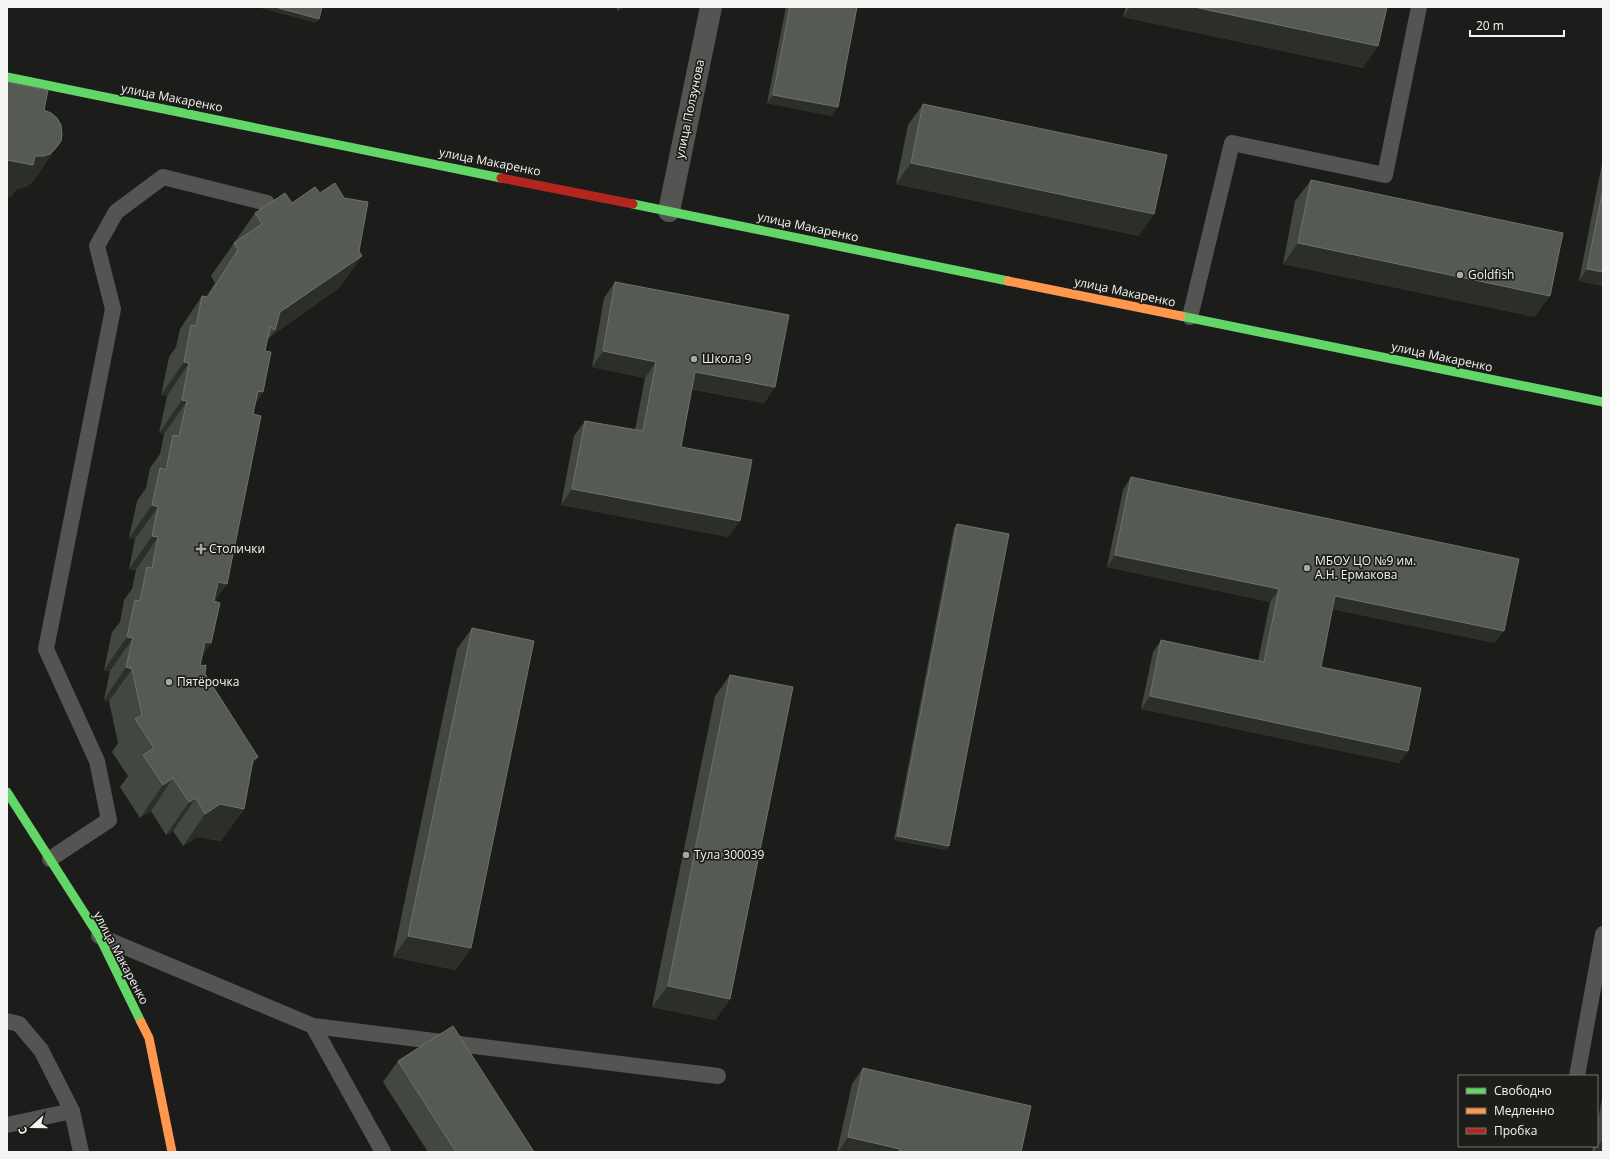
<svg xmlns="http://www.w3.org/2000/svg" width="1610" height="1159" font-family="'Open Sans',sans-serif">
<rect width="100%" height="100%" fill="#1c1c1b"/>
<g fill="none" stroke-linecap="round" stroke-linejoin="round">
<g stroke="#545452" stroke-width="16">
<polyline points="1190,317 1232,143 1385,175 1419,7"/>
<polyline points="50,859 109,820 97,761 46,649 113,309 97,246 116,212 163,177 267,203"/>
<polyline points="99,936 313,1026 383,1152"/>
<polyline points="7,1021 19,1024 41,1050 72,1111"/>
<polyline points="313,1026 718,1076"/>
<polyline points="1577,1076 1603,934"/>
<polyline points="7,1125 72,1111 81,1152"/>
</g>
<polyline stroke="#545452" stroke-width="22" points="669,211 711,7"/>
<g stroke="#63d668" stroke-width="9">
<polyline points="7,77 501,178"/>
<polyline points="633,204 1008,281"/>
<polyline points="1181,316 1603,402"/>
<polyline points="7,792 99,936 141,1022"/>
</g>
<g stroke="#ff974d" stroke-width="9">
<polyline points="1008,281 1181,316"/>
<polyline points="141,1022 149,1038 172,1152"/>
</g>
<polyline stroke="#b3261e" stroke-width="9" points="501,178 633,204"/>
</g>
<g fill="#42483f">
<polygon points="616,7 625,7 618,11"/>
<polygon points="786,7 857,7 832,116 767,103"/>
<polygon points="1126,7 1387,7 1363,68 1123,17"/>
<polygon points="923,104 1139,236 896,184 908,125"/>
<polygon points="1603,158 1603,286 1579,281"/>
<polygon points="1311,180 1535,317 1283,264 1295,201"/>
<polygon points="292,203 359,251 362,256 339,288 271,336 267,340 265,351 263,392 255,404 227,584 214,601 200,666 252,766 244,809 221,841 197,837 183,846 173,831 166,835 151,811 140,818 120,787 128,776 112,752 118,743 109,701 104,700 110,671 104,670 112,632 120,622 124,600 132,589 136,570 129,569 135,539 129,538 137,501 146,488 150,468 160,454 164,434 159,433 167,396 161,395 169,357 176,347 180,329 202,296 206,297 215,283 211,276 255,213"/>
<polygon points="615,282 775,387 764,403 691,389 681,447 729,537 561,505 574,436 585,421 635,430 645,378 592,367 604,298"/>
<polygon points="1131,477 1495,643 1332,609 1321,667 1408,751 1399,763 1141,709 1153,652 1161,640 1258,661 1270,602 1107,567 1123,490"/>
<polygon points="957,524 949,846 946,850 894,840 954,528"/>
<polygon points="472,628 456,970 393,957 457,649"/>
<polygon points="730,675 730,999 715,1020 652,1007 715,696"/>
<polygon points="398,1061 534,1152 428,1152 383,1082"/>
<polygon points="863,1068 1021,1152 837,1152 852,1084"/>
<polygon points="1603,1093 1603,1152 1592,1152 1593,1146 1597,1146 1597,1125"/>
</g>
<g fill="#2b2f28">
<polygon points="256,7 275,7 319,19 316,23"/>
<polygon points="620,7 625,7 618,11"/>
<polygon points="1130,7 1194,7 1378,46 1363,68 1123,17"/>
<polygon points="773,95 838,107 832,116 767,103"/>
<polygon points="56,148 34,181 28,186 20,189 17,189 11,197 7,197 7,160 35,156"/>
<polygon points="911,163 1154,214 1139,236 896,184"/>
<polygon points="1298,243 1550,296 1535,317 1283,264"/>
<polygon points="362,256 339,288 271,336 275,330 280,312"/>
<polygon points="1587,269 1603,272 1603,286 1579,281"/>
<polygon points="603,351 656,362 645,378 592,367"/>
<polygon points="184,362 189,363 167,396 161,395"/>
<polygon points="695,372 775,387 764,403 684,387"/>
<polygon points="258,391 263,392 241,425"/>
<polygon points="182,400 187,401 164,434 159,433"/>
<polygon points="572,489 740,521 729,537 561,505"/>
<polygon points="152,505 158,507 135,539 129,538"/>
<polygon points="152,536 158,537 136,570 129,569"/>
<polygon points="1115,555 1279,589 1270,602 1107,567"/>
<polygon points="218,582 227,584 204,616"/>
<polygon points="1335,596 1504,631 1495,643 1327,608"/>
<polygon points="127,637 133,638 110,671 104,670"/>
<polygon points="205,642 211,643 189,676"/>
<polygon points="126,667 132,669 109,701 104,700"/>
<polygon points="1150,696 1408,751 1399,763 1141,709"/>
<polygon points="258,757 236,790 253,760"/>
<polygon points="173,778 151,811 140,818 163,785"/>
<polygon points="196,798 173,831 166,835 189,802"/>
<polygon points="220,804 244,809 221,841 197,837 183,846 205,814"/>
<polygon points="897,836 949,846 946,850 894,840"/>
<polygon points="408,936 471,948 456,970 393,957"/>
<polygon points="668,986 730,999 715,1020 652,1007"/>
<polygon points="848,1137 900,1149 897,1152 838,1152"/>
<polygon points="1603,1139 1603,1152 1594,1152"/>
</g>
<g fill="#555a52" stroke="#6e726b">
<polygon points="275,7 322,7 319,19"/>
<polygon points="790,7 857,7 838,107 773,95"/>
<polygon points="1194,7 1387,7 1378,46"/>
<polygon points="7,82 48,90 44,110 51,113 57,118 61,125 62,134 61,141 56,148 50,154 43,156 35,156 33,165 7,160"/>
<polygon points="923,104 1167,155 1154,214 911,163"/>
<polygon points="1311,180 1563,233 1550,296 1298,243"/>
<polygon points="335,183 344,198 368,202 359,251 362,256 280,312 275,330 270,327 265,351 271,352 263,392 258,391 253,414 261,416 227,584 218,582 214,601 220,603 211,643 205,642 200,666 206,665 205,674 258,757 253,760 244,809 220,804 205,814 196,798 189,802 173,778 163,785 143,755 154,748 135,719 142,715 132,669 126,667 133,638 127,637 135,600 140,601 147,567 152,568 158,537 152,536 158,507 152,505 160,468 166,470 173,435 179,436 187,401 182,400 189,363 184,362 191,325 196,326 202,296 208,297 238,250 234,243 262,224 255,213 285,193 292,203 315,187 320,193"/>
<polygon points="1603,189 1603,272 1587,269"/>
<polygon points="615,282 789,315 775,387 695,372 681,447 752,460 740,521 572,489 585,421 643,431 656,362 603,351"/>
<polygon points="1131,477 1519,559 1504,631 1335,596 1321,667 1421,688 1408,751 1150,696 1161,640 1264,662 1279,589 1115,555"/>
<polygon points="957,524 1009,534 949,846 897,836"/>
<polygon points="472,628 534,641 471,948 408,936"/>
<polygon points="730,675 793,687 730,999 668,986"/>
<polygon points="453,1026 534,1152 456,1152 398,1061"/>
<polygon points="863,1068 1031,1106 1021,1152 899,1152 900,1149 848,1137"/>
</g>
<g fill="#a8a8a7" stroke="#1d1d1a" stroke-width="1.5">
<circle cx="1460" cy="275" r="4"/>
<circle cx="694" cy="359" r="4"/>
<path d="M199 543h4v4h4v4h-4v4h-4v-4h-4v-4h4z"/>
<circle cx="1307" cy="568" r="4"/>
<circle cx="169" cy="682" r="4"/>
<circle cx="686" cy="855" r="4"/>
</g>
<g text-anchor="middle" stroke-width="3.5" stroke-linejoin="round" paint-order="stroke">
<g font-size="12" fill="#f4f4f2" stroke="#1d1d1a">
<text transform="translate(172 98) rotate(11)" y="4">улица Макаренко</text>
<text transform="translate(690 109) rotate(-78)" y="4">улица Ползунова</text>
<text transform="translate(490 162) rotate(11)" y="4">улица Макаренко</text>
<text transform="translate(808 227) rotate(12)" y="4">улица Макаренко</text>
<text transform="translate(1125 292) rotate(12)" y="4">улица Макаренко</text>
<text transform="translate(1442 357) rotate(12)" y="4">улица Макаренко</text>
<text transform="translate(121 958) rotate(62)" y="4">улица Макаренко</text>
</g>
<g font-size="12" fill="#f4f4f2" stroke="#1d1d1a" text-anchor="start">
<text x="1468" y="279">Goldfish</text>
<text x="702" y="363">Школа 9</text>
<text x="209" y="553">Столички</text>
<text x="1315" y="565">МБОУ ЦО №9 им.<tspan x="1315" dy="14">А.Н. Ермакова</tspan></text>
<text x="177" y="686">Пятёрочка</text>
<text x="694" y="859">Тула 300039</text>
</g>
</g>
<rect width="1610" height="1159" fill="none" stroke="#f4f4f2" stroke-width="16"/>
<rect x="1458" y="1075" width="140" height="72" fill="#1d1d1a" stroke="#737370"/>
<rect x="1466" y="1088" width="20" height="6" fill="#63d668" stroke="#737370"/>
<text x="1494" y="1095" font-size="12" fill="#f4f4f2">Свободно</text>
<rect x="1466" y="1108" width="20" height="6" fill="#ff974d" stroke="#737370"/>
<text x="1494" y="1115" font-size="12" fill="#f4f4f2">Медленно</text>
<rect x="1466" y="1128" width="20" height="6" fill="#b3261e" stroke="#737370"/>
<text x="1494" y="1135" font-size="12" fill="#f4f4f2">Пробка</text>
<g transform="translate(32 1127) rotate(249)" stroke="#1d1d1a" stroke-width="3" paint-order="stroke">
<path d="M0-3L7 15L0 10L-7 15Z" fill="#f4f4f2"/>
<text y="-6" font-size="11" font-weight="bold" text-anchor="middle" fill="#f4f4f2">С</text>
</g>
<path d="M1470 30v6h94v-6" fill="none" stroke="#f4f4f2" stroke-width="2"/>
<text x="1476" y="30" font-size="12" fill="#f4f4f2" stroke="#1d1d1a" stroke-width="3" paint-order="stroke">20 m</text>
</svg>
